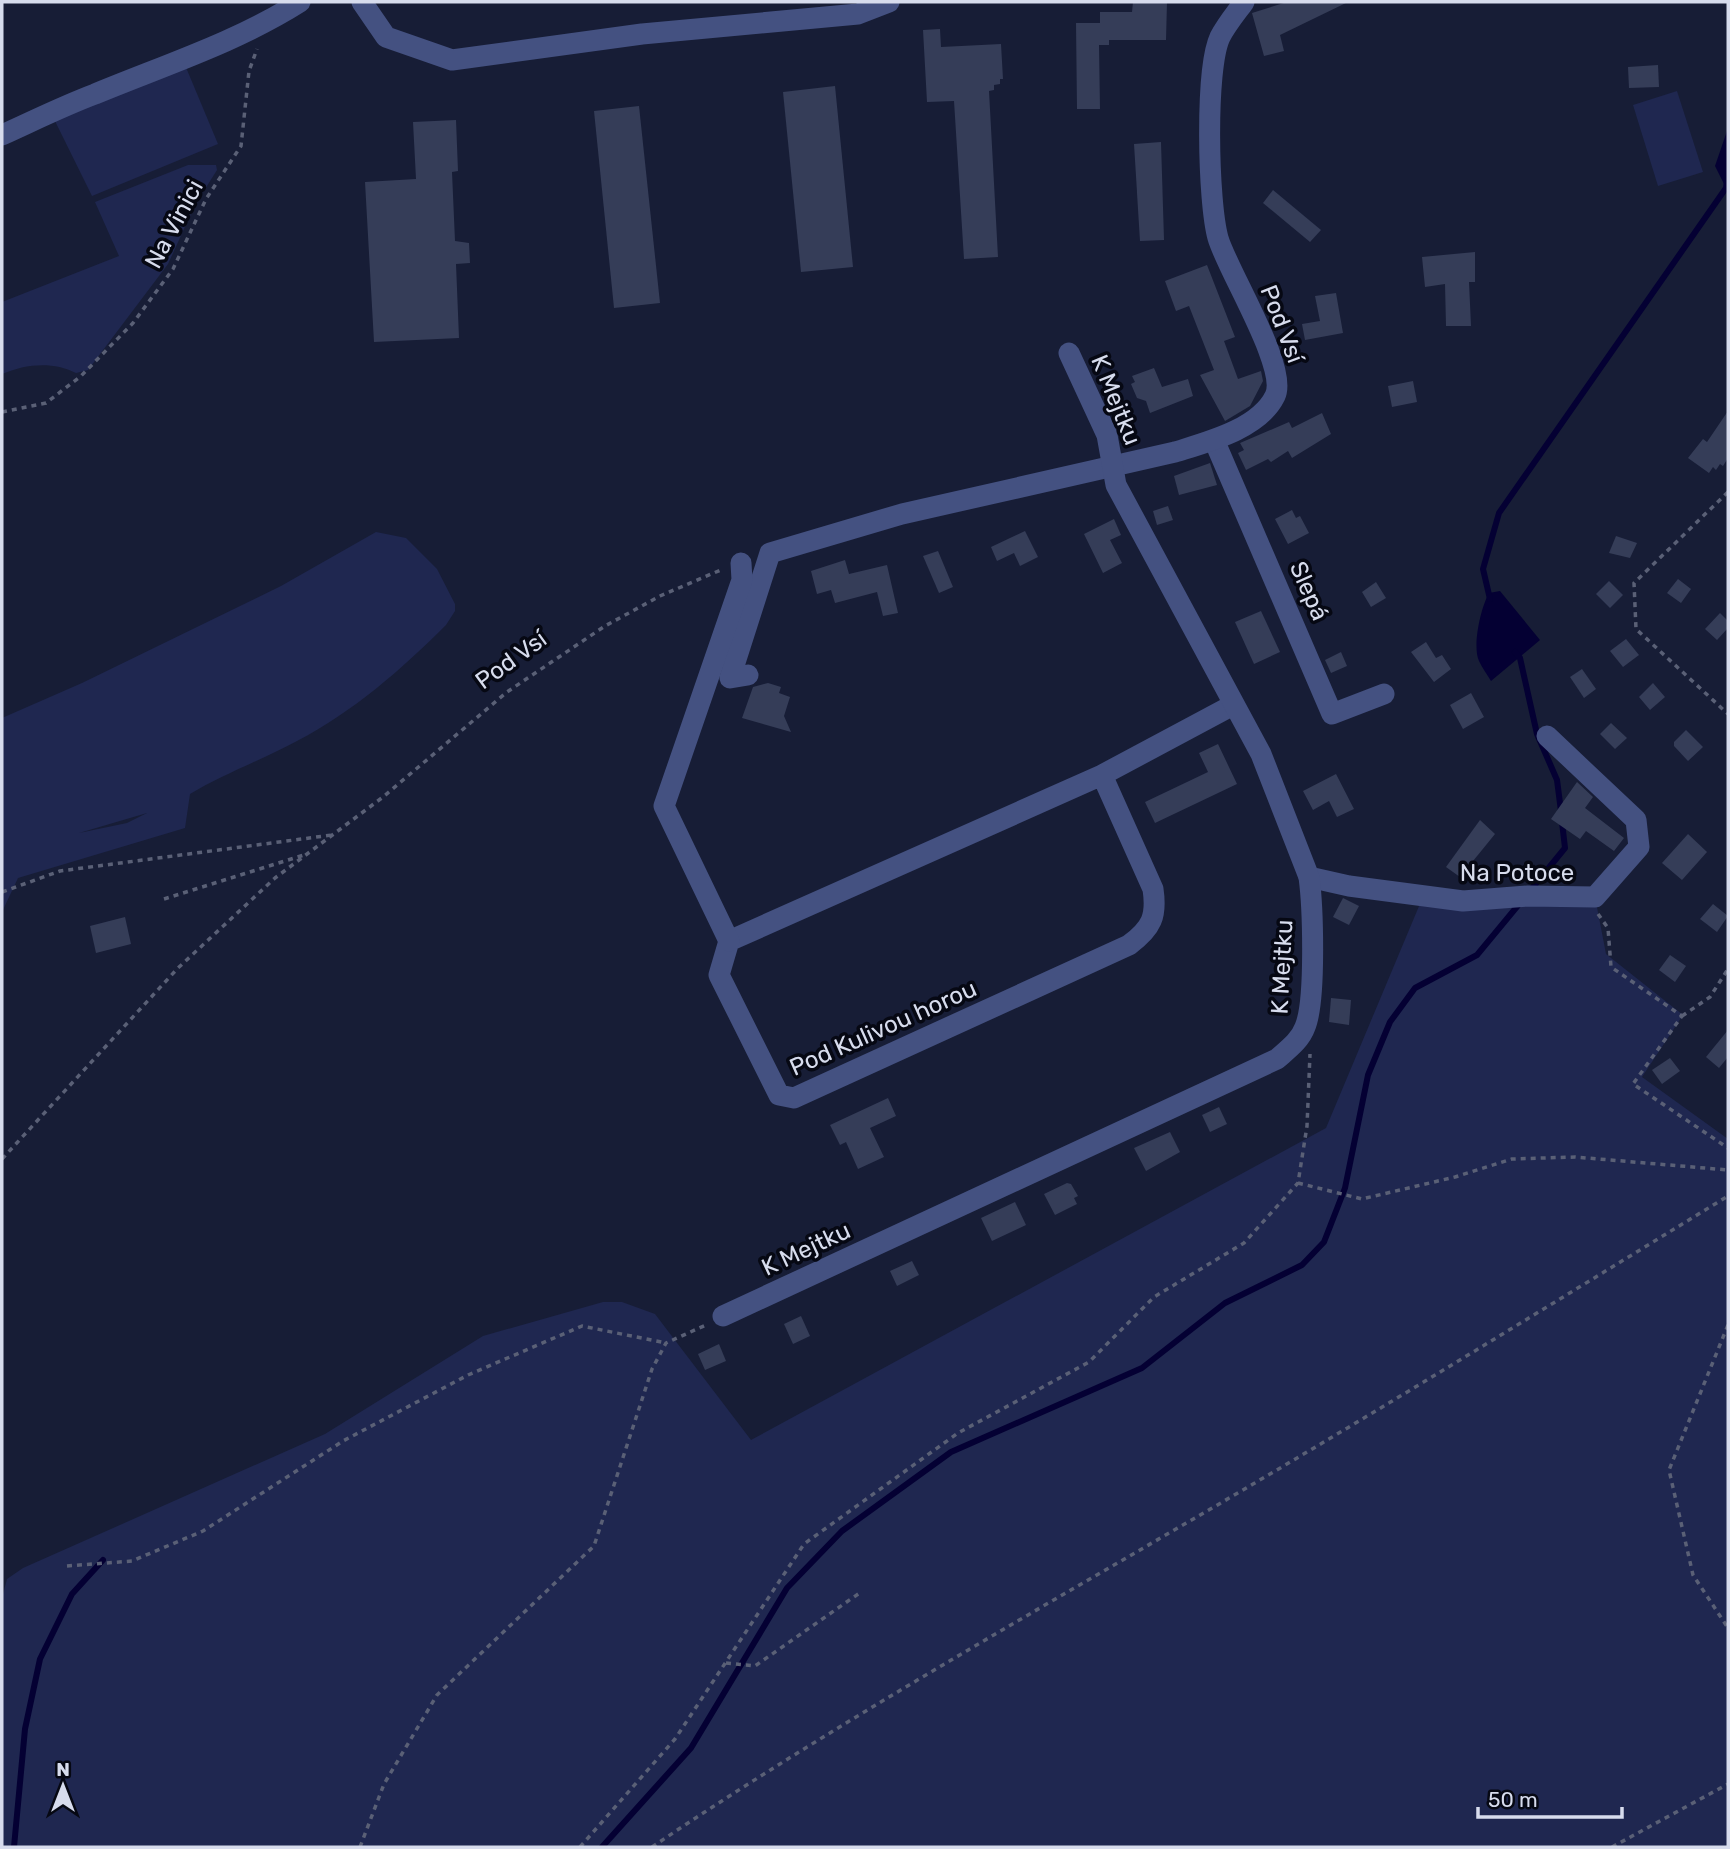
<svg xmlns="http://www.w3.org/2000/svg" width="1730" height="1849" font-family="Rubik,sans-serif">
<rect width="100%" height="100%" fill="#171d36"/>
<g fill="#1f2750" fill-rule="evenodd">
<polygon points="185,65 218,144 92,196 54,119"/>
<polygon points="1677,91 1703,172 1658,186 1633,105"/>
<path d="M188 165H216L217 170 195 205 168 264 88 370 76 373C53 361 25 364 2 374V302L119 256 95 202Z"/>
<path d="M376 532 406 538 437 569 455 604V611L446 625C402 669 353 712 297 741 262 760 225 773 190 794L185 828 18 878 2 912V718L82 683 281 586ZM147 813 127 823 79 833Z"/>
<polygon points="1595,897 1606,954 1683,1015 1642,1077 1728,1139 1728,1847 2,1847 2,1598 7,1579 23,1568 325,1434 483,1336 603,1302 622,1302 655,1314 751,1440 1326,1128 1422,899"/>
</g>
<g fill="#040033">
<polygon points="1728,128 1728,186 1726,188 1715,166"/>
<path d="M1500 591 1540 640 1491 681C1487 674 1482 668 1479 661 1472 646 1481 607 1489 593Z"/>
</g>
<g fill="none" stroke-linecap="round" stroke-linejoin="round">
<g stroke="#040033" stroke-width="6">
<polyline points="1490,599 1483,569 1499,513 1726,188 1727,180"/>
<polyline points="1515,652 1520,658 1537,734 1557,780 1561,811"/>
<polyline points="1529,892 1565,848 1562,822"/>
<polyline points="14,1847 25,1729 40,1659 72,1594 103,1560"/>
<polyline points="602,1847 691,1748 787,1588 842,1531 951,1452 1142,1368 1225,1303 1302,1265 1324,1242 1345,1188 1368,1075 1390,1022 1415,988 1477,955 1520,903"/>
</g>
</g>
<g fill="#353d58">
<polygon points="1133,2 1167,2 1166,40 1109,40 1109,45 1099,45 1100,109 1077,109 1076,23 1100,23 1100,12 1132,12"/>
<polygon points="1287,2 1348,2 1280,35 1284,51 1264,56 1252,13"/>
<polygon points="940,29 941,47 1001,44 1003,79 1000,79 1000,84 994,85 994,90 989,91 998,257 964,259 954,101 927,102 923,30"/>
<polygon points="1658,65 1659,87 1629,88 1628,67"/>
<polygon points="835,86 853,267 801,272 783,92"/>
<polygon points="639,106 660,303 614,308 594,111"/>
<polygon points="456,120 458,171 452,172 455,241 469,243 470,263 456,264 459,338 374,342 365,182 416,179 413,122"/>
<polygon points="1161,142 1164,240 1140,241 1134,144"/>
<polygon points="1273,190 1321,230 1310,242 1263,203"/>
<polygon points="1475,252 1475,282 1469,282 1471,326 1446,326 1445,284 1425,287 1422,257"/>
<polygon points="1207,265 1235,337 1224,341 1238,379 1261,371 1263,381 1250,406 1225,421 1200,375 1214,370 1189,306 1176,311 1165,281"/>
<polygon points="1336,293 1343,333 1305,340 1302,324 1320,321 1315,296"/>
<polygon points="1154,368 1162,387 1188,379 1193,396 1150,413 1146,401 1137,398 1131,384 1135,382 1132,376"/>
<polygon points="1413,381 1417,402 1392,407 1388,386"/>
<polygon points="1728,411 1728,458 1723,466 1720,464 1716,470 1713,467 1709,473 1688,458 1703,439 1707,442"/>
<polygon points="1322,413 1331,434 1292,458 1288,451 1271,462 1268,459 1246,470 1238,453 1244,450 1240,443 1289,422 1292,428"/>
<polygon points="1210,463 1217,485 1179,495 1174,476"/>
<polygon points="1168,506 1173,520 1157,525 1153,511"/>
<polygon points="1292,510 1296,518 1300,516 1309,533 1288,544 1275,519"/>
<polygon points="1114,519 1121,535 1110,540 1122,563 1103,573 1084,534"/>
<polygon points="1025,531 1038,557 1020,566 1014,553 997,561 991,547"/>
<polygon points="1616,536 1637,543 1630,558 1609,553"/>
<polygon points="938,551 953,587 939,593 923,556"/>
<polygon points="845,560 849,574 887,565 898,613 883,616 877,592 835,603 831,590 817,594 811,571"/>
<polygon points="1678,579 1691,589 1681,603 1667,593"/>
<polygon points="1609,581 1623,595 1610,608 1596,594"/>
<polygon points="1376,582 1386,598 1371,607 1362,592"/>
<polygon points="1261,611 1280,652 1254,664 1235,622"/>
<polygon points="1720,613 1728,621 1728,628 1717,640 1705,629"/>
<polygon points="1626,639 1639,655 1623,667 1610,651"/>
<polygon points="1426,642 1436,658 1442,655 1451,669 1434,682 1411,652"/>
<polygon points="1341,652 1347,666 1331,673 1325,660"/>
<polygon points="1582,669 1596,689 1584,698 1570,677"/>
<polygon points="768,683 781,687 779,693 790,697 784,716 791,732 742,718 753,687"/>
<polygon points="1653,683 1665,697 1650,710 1639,697"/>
<polygon points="1471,693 1484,717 1463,729 1450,705"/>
<polygon points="1611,723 1627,738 1615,749 1600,734"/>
<polygon points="1686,730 1703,747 1688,761 1674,746 1674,742"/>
<polygon points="1218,744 1237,784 1155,823 1145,802 1208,772 1199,753"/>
<polygon points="1336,774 1354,809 1337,817 1329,801 1313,810 1303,791"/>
<polygon points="1577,782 1593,797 1585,808 1624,838 1614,851 1586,831 1580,839 1551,819"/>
<polygon points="1480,820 1495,834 1460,877 1446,867"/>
<polygon points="1688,834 1707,852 1682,880 1662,863"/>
<polygon points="1343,898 1359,906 1349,925 1333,917"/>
<polygon points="1713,904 1728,916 1717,932 1700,919"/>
<polygon points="125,917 131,944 96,953 90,926"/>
<polygon points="1670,955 1686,966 1675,982 1659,970"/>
<polygon points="1331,998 1351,1000 1349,1025 1329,1022"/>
<polygon points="1728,1030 1728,1057 1719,1068 1706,1057"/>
<polygon points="1670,1058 1680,1071 1662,1084 1652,1070"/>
<polygon points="888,1098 896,1116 870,1128 884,1157 858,1169 846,1142 840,1145 830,1125"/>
<polygon points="1219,1107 1227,1124 1210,1132 1202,1115"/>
<polygon points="1170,1132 1180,1152 1146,1171 1134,1148"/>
<polygon points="1067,1183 1071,1184 1078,1196 1074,1198 1077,1204 1055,1215 1044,1194"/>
<polygon points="1015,1202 1026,1225 992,1241 981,1218"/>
<polygon points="912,1261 919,1275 897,1286 890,1271"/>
<polygon points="801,1316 810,1336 793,1344 784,1324"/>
<polygon points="719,1344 726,1361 705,1370 698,1354"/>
</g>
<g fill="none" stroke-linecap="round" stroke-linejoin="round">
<g stroke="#5a6076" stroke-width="3.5" stroke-dasharray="5 5" stroke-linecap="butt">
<polyline points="2,412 46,403 81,376 133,323 173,269 206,199 241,146 249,71 257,49"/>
<polyline points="1728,492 1634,583 1636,629 1728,714"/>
<polyline points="2,892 60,871 332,835"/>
<polyline points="164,899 304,855"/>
<polyline points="1598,914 1608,928 1611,967 1682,1016 1633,1084 1728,1148"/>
<polyline points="1682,1016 1710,997 1728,969"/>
<polyline points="2,1159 178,968 275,878 383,797 507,692 605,626 660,596 723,569"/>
<polyline points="1298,1183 1362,1199 1455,1177 1512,1159 1575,1157 1728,1170"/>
<polyline points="1728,1325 1669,1470 1693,1575 1728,1628"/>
<polyline points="67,1566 132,1561 203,1531 343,1441 468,1375 582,1326 666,1343"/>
<polyline points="726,1663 755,1666 861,1592"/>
<polyline points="360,1847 384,1784 437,1695 594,1546 652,1369 666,1343 706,1325"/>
<polyline points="580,1847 675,1739 804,1544 958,1433 1089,1362 1154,1297 1244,1243 1298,1183 1307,1126 1310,1054"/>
<path d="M652 1847C839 1721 1036 1611 1231 1497 1398 1399 1563 1297 1728 1196"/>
<polyline points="1612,1847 1728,1784"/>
</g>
<g stroke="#445181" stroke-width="21">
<polyline points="362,2 386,37 452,60 642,34 858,14 889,2"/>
<path d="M2 135C33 121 63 106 95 94 165 65 237 42 300 2"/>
<polyline points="1214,440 1332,714 1384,694"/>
<path d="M748 675 730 678 770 553 902 514 1175 452C1207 442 1259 429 1275 396 1289 368 1227 270 1218 238 1208 202 1205 69 1220 37 1226 25 1236 13 1244 2"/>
<path d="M1102 775 1153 889C1157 916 1152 928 1129 945L794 1098 779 1095 719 975 729 941 1102 775 1233 705"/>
<polyline points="1309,877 1349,886 1463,901 1528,896 1595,897 1639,847 1636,820 1547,736"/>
<polyline points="729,941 664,806 742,580 741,563"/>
<path d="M723 1316 1277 1059C1287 1050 1300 1041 1305 1027 1316 1001 1313 907 1309 877L1261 754 1116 485 1107 435 1069 353"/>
</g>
</g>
<g text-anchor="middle" stroke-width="7" stroke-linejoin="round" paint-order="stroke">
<g font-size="24" fill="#d7dced" stroke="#060813">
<text transform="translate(174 224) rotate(-62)" y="8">Na Vinici</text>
<text transform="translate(1282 324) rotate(69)" y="8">Pod Vsí</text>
<text transform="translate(1116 400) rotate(68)" y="8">K Mejtku</text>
<text transform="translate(1309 591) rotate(66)" y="8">Slepá</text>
<text transform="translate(511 660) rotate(-36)" y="8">Pod Vsí</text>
<text x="1517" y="881">Na Potoce</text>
<text transform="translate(1282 967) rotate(-87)" y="8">K Mejtku</text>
<text transform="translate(883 1028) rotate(-24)" y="8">Pod Kulivou horou</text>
<text transform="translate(806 1249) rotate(-25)" y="8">K Mejtku</text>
</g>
</g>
<rect width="1730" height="1849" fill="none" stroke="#d7dced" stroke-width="7"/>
<g transform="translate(63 1786)" stroke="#060813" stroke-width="5" paint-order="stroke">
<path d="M0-5L12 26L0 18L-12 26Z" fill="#d7dced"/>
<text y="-10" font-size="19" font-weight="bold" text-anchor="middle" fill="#d7dced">N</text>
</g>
<path d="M1478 1807v10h144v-10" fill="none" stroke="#d7dced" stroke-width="3.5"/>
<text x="1488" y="1807" font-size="21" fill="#d7dced" stroke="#060813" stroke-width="5" paint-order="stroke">50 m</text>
</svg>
